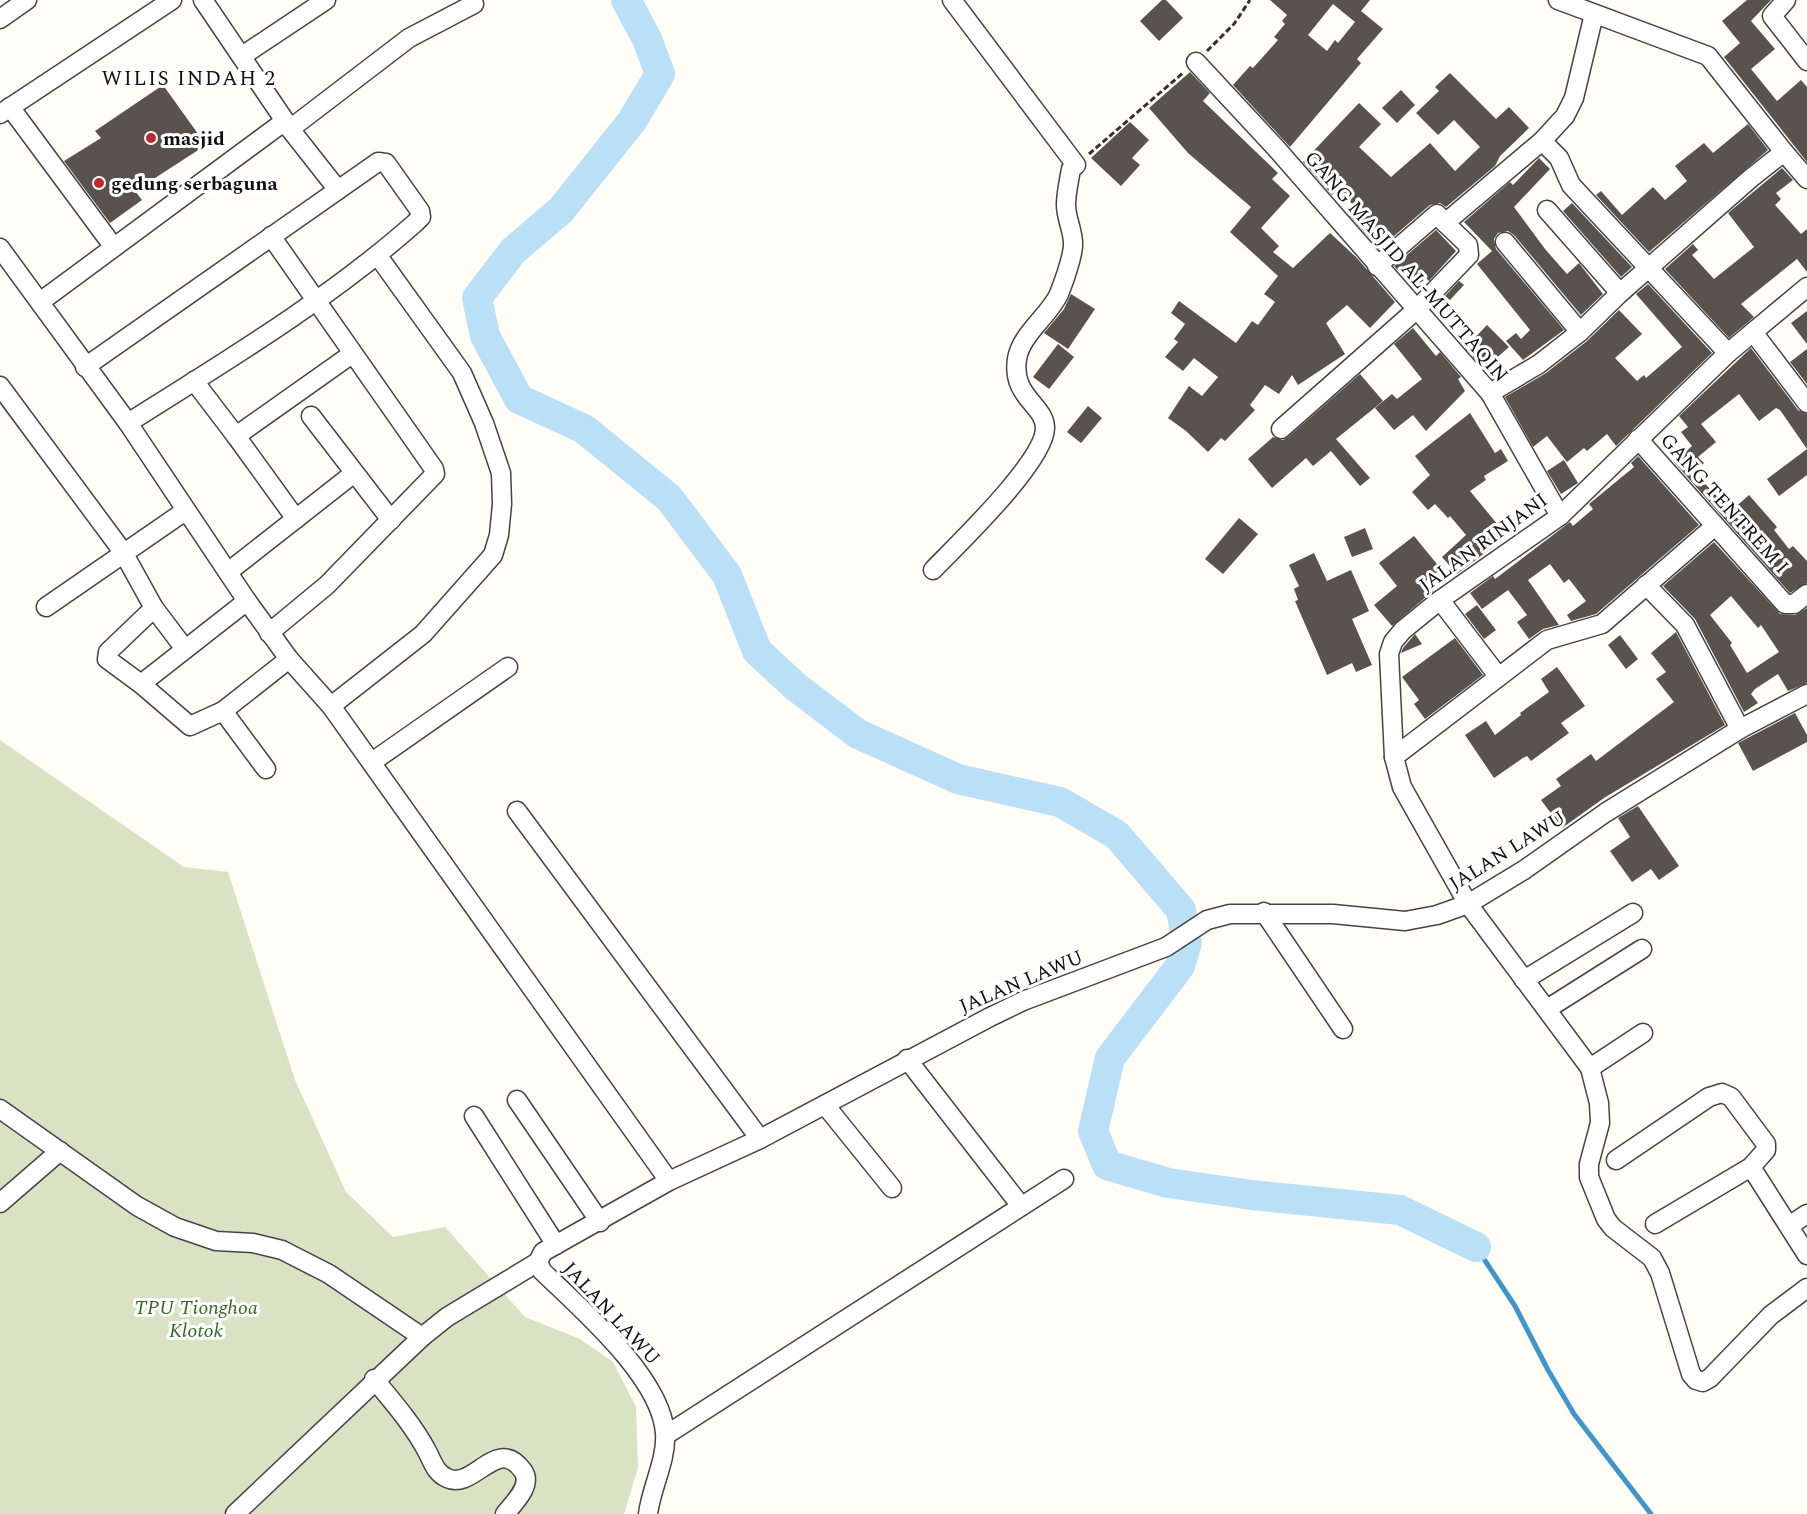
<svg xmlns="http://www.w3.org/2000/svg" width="1807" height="1514" font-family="Spectral,serif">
<rect width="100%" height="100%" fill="#fffdf5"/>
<polygon fill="#d9e3c4" points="0,740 184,867 228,872 295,1080 346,1192 393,1237 445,1227 525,1317 580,1339 613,1362 636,1407 638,1468 624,1514 0,1514"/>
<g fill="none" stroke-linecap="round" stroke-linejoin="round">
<polyline stroke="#3f96cf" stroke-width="5" points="1476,1247 1515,1306 1548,1370 1574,1414 1651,1514"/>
<polyline stroke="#b9e0f7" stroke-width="30" points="626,0 647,39 660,74 632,121 561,210 513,251 477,298 485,336 519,399 584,429 669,498 727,575 757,651 796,687 858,734 958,779 1060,802 1117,835 1181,910 1187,943 1180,966 1110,1058 1093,1131 1107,1165 1168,1183 1252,1195 1400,1210 1476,1247"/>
</g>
<g fill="#5a524d" fill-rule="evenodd">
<polygon points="1162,0 1166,0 1183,18 1159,41 1140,21"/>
<path d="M1270 0H1370L1361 11 1383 29 1357 59 1361 63 1290 147 1233 85 1250 66 1253 68 1278 40 1274 37 1285 24 1282 21 1287 15ZM1333 4 1355 22 1338 43 1335 40 1327 51 1308 35Z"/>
<polygon points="1747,0 1771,0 1751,21 1775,49 1751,69 1777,101 1801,80 1807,87 1807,162 1724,57 1740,43 1722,21"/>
<polygon points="1190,72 1210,93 1203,101 1278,173 1272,179 1290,196 1261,228 1279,246 1273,252 1293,268 1330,233 1357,258 1395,302 1370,328 1347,305 1326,323 1345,354 1298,385 1292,375 1279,394 1265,385 1250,405 1255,410 1225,441 1221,438 1208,452 1186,431 1168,418 1189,386 1202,396 1218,377 1194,358 1183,371 1165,357 1178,342 1174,339 1185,324 1171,313 1179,301 1236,343 1252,321 1258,325 1275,302 1264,294 1278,276 1230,232 1251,207 1188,153 1149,108"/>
<polygon points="1450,73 1496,119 1509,107 1529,128 1500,156 1495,166 1446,207 1440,203 1430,205 1379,249 1350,216 1357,208 1337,190 1332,195 1303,162 1359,103 1381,124 1359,147 1391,177 1430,143 1455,171 1480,147 1454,120 1438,135 1416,113 1439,91 1435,87"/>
<polygon points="163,85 206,145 135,191 142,200 110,223 64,161 101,138 95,131"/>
<polygon points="1401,90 1415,105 1397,123 1382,108"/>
<polygon points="1130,122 1149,140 1132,158 1140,165 1121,186 1091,158"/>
<polygon points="1748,124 1768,150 1649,252 1596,195 1601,191 1622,215 1653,187 1665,200 1687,181 1675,166 1704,143 1713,153"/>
<polygon points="1539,158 1550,169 1514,207 1545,249 1567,274 1579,263 1603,294 1581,315 1514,235 1508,231 1498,233 1494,239 1496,249 1564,330 1523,360 1506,341 1516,333 1521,339 1530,330 1477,264 1492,251 1464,222 1510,182 1513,185"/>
<polygon points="1782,168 1793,180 1776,193 1781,199 1775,205 1801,234 1807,229 1807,272 1797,259 1741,304 1754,317 1729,338 1665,269 1693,244 1698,250 1692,255 1714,279 1754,247 1728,213"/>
<polygon points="1572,203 1632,267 1621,277 1563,211"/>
<polygon points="1436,230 1456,251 1429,281 1426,278 1416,287 1412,284 1411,285 1394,266"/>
<polygon points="1459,281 1464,285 1450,300 1445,296"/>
<polygon points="1648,284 1712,353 1616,446 1607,434 1587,451 1584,448 1567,462 1547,436 1533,447 1505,397 1546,373 1587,341 1619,310 1642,334 1615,358 1637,381 1644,375 1646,378 1682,347 1636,294"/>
<polygon points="1071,294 1095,309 1068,349 1044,333 1064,309"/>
<polygon points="1807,311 1807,344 1791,323"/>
<polygon points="1487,325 1509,347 1484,369 1465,348"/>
<polygon points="1413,328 1436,356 1440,352 1461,377 1458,379 1465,391 1426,431 1413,415 1394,430 1375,408 1392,394 1397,399 1422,379 1394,344"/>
<polygon points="1058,344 1074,357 1049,389 1033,377"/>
<polygon points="1751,348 1798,410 1807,414 1807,449 1780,410 1776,408 1759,421 1739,394 1701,424 1716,442 1698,457 1704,463 1694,472 1731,511 1749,495 1777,527 1774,530 1789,549 1793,546 1807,561 1807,583 1790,593 1674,462 1692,446 1681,432 1688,427 1679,416"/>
<polygon points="1807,349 1807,384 1790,362"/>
<polygon points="1360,374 1383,401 1336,439 1370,478 1360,486 1331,451 1313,466 1306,458 1272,488 1248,459 1273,437 1283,440 1288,437"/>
<polygon points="1088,406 1102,418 1081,443 1067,432"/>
<polygon points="1470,413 1495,453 1501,449 1508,461 1484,476 1486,480 1470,491 1507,536 1457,574 1442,557 1466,535 1450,516 1448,518 1435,504 1428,510 1412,492 1430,475 1415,456"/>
<polygon points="1807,449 1807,475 1779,496 1767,479"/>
<polygon points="1638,456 1699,525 1596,614 1571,621 1567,615 1586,601 1569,579 1564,583 1550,564 1528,580 1559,625 1543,629 1529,639 1517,622 1527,615 1508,590 1482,609 1470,593 1493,576 1495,579 1570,522 1573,526 1593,509 1589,504 1634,467 1631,463"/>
<polygon points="1564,460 1578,483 1561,494 1547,471"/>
<polygon points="1239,518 1258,534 1223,574 1205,559"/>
<polygon points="1365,528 1373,549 1352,557 1344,537"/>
<polygon points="1414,536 1441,569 1426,581 1434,590 1392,626 1374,605 1397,586 1379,563"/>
<path d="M1714 542 1780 614 1795 615 1807 608V683L1788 691 1778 674 1755 689 1751 694 1758 703 1744 712 1695 619 1663 586ZM1731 596 1758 628 1761 625 1779 652 1747 673 1730 645 1732 643 1710 615Z"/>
<polygon points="1314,553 1327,581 1351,570 1369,611 1352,619 1372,665 1356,672 1352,663 1327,675 1295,601 1298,600 1294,589 1299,586 1289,565"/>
<polygon points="1477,605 1496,630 1484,639 1465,614"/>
<polygon points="1676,632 1725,725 1604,798 1562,828 1541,800 1561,786 1556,779 1591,754 1596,761 1674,702 1656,679 1666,672 1651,653"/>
<polygon points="1415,634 1422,644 1401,653 1403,648"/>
<polygon points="1620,635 1638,659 1626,669 1608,645"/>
<polygon points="1455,638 1483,675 1425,719 1414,704 1419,700 1402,677"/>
<polygon points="1557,667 1585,706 1561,723 1569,733 1531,761 1527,756 1523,758 1494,778 1465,735 1486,721 1495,735 1521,715 1520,713 1549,692 1541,679"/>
<polygon points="1795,713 1807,735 1807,742 1753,771 1738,743"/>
<polygon points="1638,806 1679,866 1659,880 1651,869 1632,882 1610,851 1630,837 1618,818"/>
</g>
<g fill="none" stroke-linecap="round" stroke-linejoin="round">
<defs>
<g id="minor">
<polyline points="203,0 285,121"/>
<polyline points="1558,0 1708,56 1784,152"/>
<polyline points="1786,0 1772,16 1807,61"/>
<polyline points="0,19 27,0"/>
<polyline points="242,56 326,0"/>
<polyline points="1196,62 1275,147 1490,393 1560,516"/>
<polyline points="10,107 113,246"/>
<polyline points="0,114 172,0"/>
<polyline points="290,129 338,190"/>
<polyline points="1542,141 1565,116 1574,98 1594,14"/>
<polyline points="1547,210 1620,293"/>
<polyline points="1505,242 1580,332"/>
<polyline points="0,248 128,423 247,601 289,659 331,706 669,1181"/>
<polyline points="1377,266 1437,214 1445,223"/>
<polyline points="40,302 285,121 290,129 409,38 474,4 472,0"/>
<polyline points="1753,332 1807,403"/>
<path d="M85 367 378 162 386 163 420 211 421 217 415 223C328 300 226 361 128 423"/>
<polyline points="194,381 236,436 352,354"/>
<polyline points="0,386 123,552 154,608 185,649"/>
<polyline points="1490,393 1539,364 1580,332 1620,293 1751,178 1784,152 1807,179"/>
<polyline points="311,416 391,520"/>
<polyline points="1281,429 1416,310 1469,255 1468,245 1445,223 1542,141 1559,158 1571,185 1728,353"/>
<polyline points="236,436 296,519"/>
<polyline points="1638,439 1785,604 1794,604 1807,594"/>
<path d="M933 570C958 544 1045 461 1045 428 1045 405 1011 397 1017 359 1021 334 1049 316 1059 294 1064 281 1072 259 1073 246 1074 232 1066 219 1066 205 1066 193 1069 181 1071 169L1076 165 952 0"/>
<polyline points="228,572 353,474"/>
<polyline points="1646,585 1685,625 1740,729"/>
<polyline points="1440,600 1498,676"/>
<polyline points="46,607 185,511"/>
<polyline points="154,608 108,652 107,659 141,684 190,726 223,711 289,659"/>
<polyline points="269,633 327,585 435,474 434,469 271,236"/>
<polyline points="141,684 247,601"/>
<polyline points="331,706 423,634 493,555 499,535 502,504 501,473 484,423 462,373 378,256"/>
<polyline points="223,711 266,769"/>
<polyline points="1394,757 1547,640 1602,624 1715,526"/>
<polyline points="372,762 508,667"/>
<polyline points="517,811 760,1139"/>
<polyline points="1264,912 1343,1029"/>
<polyline points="1524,980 1633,913"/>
<polyline points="1547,1009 1642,949"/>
<polyline points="1643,1033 1590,1068 1468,904 1402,787 1394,757 1389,654 1393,642 1403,630 1440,600 1560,516 1728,353 1807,287"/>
<polyline points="907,1059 1021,1206"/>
<polyline points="1590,1068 1599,1103 1600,1123 1589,1164 1589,1177 1606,1219 1613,1228 1652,1258 1660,1273 1691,1374 1696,1380 1703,1382 1710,1378 1771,1315 1807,1288"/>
<polyline points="517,1100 600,1222"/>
<polyline points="825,1105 892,1188"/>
<polyline points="0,1109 137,1206 175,1227 216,1241 253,1243 282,1250 329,1274 422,1337"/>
<polyline points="474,1116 556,1245"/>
<polyline points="1616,1160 1709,1097 1722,1093 1731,1097 1766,1144 1766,1150 1751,1167 1655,1224"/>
<polyline points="1751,1167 1807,1255"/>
<polyline points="0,1203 60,1151"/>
<polyline points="1789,1226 1807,1214"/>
<path d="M374 1379C394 1403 414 1426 428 1453 433 1463 436 1473 447 1478 474 1491 497 1434 523 1471 533 1485 514 1503 505 1514"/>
<polyline points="666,1435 1064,1179"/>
<polyline points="235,1514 422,1337 447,1317 538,1262"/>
<path d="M648 1514C651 1488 667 1460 665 1433 661 1377 581 1309 542 1271L538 1262 543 1252 669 1181 760 1139 990 1017 1023 1001 1166 947 1207 920 1230 914H1333L1405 921 1437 915 1468 904 1524 870 1605 813 1740 729 1807 694"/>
</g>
</defs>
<use href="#minor" stroke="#444" stroke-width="21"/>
<g stroke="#333" stroke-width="3" stroke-dasharray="6 3" stroke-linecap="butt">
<polyline points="1207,51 1234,24 1250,0"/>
<polyline points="1089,154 1184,72"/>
</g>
<use href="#minor" stroke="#fff" stroke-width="18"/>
</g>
<g fill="#c4262e" stroke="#fff" stroke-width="2">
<circle cx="151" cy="138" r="6"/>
<circle cx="99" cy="183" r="6"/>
</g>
<g text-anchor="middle" stroke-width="6" stroke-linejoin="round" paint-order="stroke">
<g font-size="20" font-weight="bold" fill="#111" stroke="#fff" text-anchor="start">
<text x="163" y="145">masjid</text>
<text x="111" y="190">gedung serbaguna</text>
</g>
<g font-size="20" fill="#111" stroke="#fff">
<text transform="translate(1407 266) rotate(49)" y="7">GANG MASJID AL-MUTTAQIN</text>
<text transform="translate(1725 503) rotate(48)" y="7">GANG TENTREM I</text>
<text transform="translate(1483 542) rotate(-36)" y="7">JALAN RINJANI</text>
<text transform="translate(1507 850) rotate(-32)" y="7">JALAN LAWU</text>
<text transform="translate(1021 981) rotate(-23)" y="7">JALAN LAWU</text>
<text transform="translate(612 1313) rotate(47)" y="7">JALAN LAWU</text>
</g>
<g font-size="20" font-style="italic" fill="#2f6b1f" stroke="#fff">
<text x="196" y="1314">TPU Tionghoa<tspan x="196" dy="23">Klotok</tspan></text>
</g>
<g font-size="21" letter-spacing="1.5" fill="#111" stroke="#fff">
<text x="189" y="85">WILIS INDAH 2</text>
</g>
</g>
</svg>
